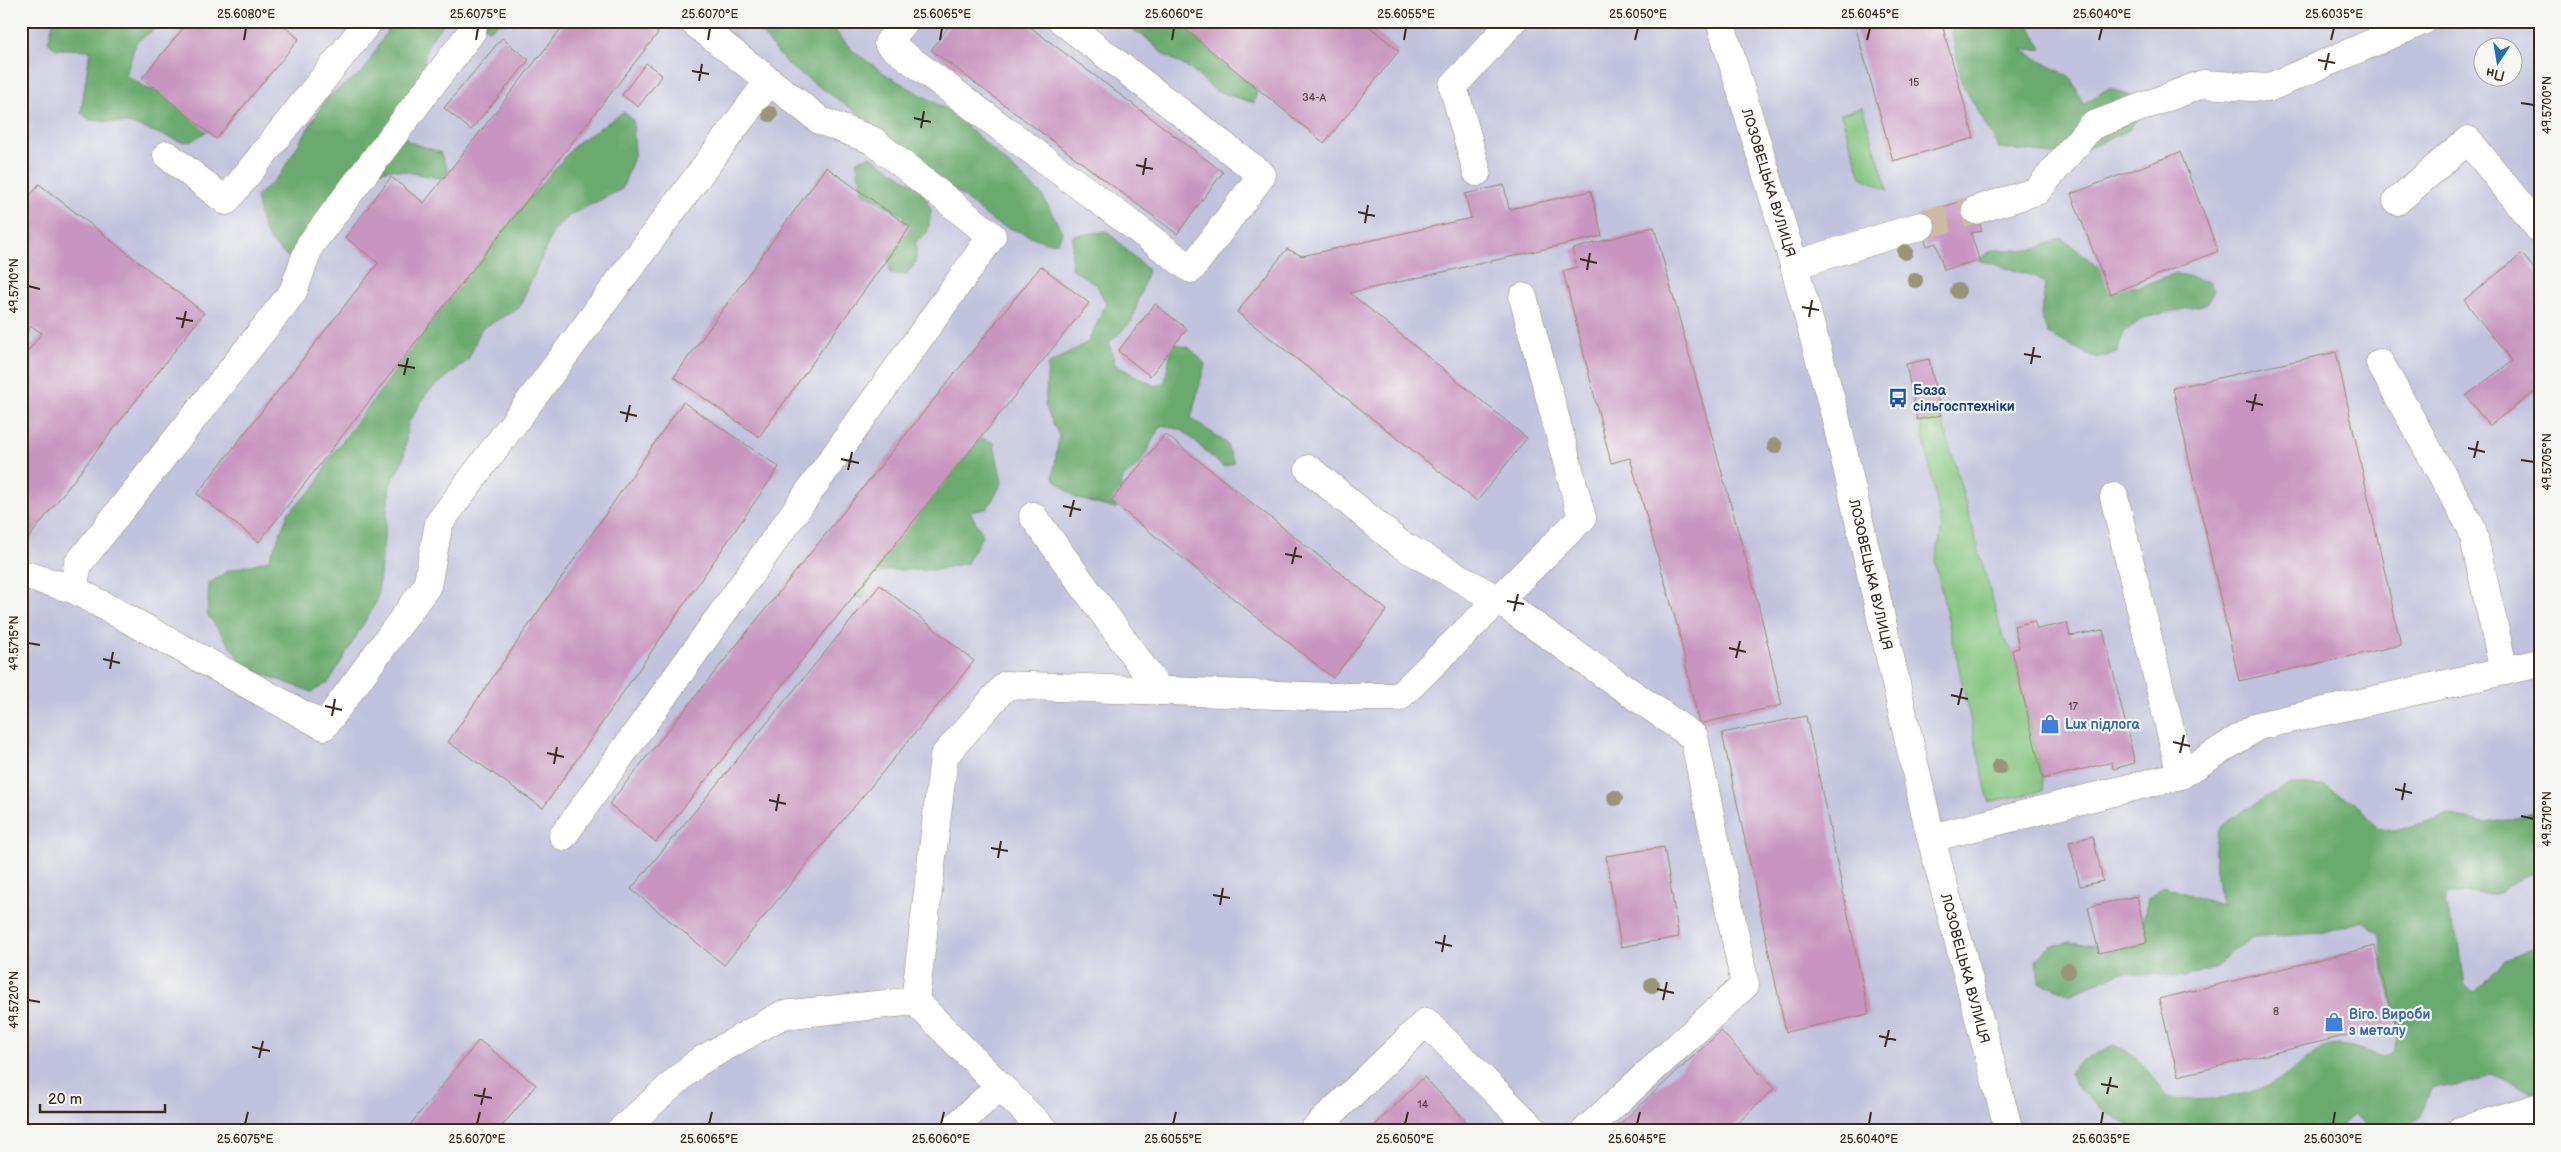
<svg xmlns="http://www.w3.org/2000/svg" width="2561" height="1152" font-family="'Balsamiq Sans',sans-serif">
<rect width="100%" height="100%" fill="#f6f6f2"/>
<filter id="ink" filterUnits="userSpaceOnUse"><feTurbulence type="fractalNoise" baseFrequency=".02" numOctaves="2"/><feDisplacementMap in="SourceGraphic" scale="10" xChannelSelector="R" yChannelSelector="G"/><feConvolveMatrix kernelMatrix="1 2 1 2 8 2 1 2 1" color-interpolation-filters="sRGB"/></filter>
<filter id="wash" filterUnits="userSpaceOnUse"><feTurbulence type="fractalNoise" baseFrequency=".0096" numOctaves="4" result="noise"/><feDisplacementMap in="SourceGraphic" scale="20" xChannelSelector="R" yChannelSelector="G"/><feGaussianBlur stdDeviation="1.12" result="paint"/><feColorMatrix in="noise" values="0 0 0 0 0 0 0 0 0 0 0 0 0 0 0 0 0 1.4 0 .05"/><feComposite in="paint" operator="in"/></filter>
<g filter="url(#wash)">
<rect width="100%" height="100%" fill="#f0e0c3"/>
<path fill="#c1c2dd" fill-rule="evenodd" d="M21 21H2540V1131H21ZM2484 48H2514V78H2484Z"/>
<g fill="#83c57f" stroke="#5f784e">
<polygon points="1862,107 1888,190 1861,177 1841,114"/>
<polygon points="1941,415 2003,637 2012,650 2043,779 2042,791 1989,802 1935,562 1942,528 1920,420"/>
</g>
<g fill="#6aaa6e" stroke="#526a46">
<polygon points="53,21 167,21 136,42 126,75 146,88 189,101 210,129 192,141 182,142 132,124 90,120 81,113 90,50 56,49 48,43"/>
<path d="M393 21H446C415 55 428 57 423 96 421 108 408 122 402 133L409 142 440 152 448 170 444 179 391 169 358 177 294 261C264 241 263 231 256 197L280 175 327 97 363 72Z"/>
<polygon points="477,21 516,21 498,24 489,30"/>
<polygon points="741,21 822,21 832,27 853,51 888,76 950,111 1042,195 1062,232 1058,242 1048,243 994,222 866,119 788,65 756,27"/>
<polygon points="1089,21 1178,21 1223,64 1257,89 1254,103 1216,91 1190,69 1163,54 1145,37 1129,27"/>
<polygon points="1950,21 2030,21 2028,23 2042,49 2022,50 2072,79 2083,104 2109,88 2137,98 2145,106 2129,130 2072,156 1999,148 1961,81"/>
<polygon points="624,112 633,120 635,154 622,189 570,215 553,232 519,308 481,329 468,360 427,393 408,423 404,457 390,486 377,601 329,682 312,692 246,668 207,614 209,584 227,571 269,560 289,512 314,488 331,456 502,230 577,143"/>
<polygon points="870,156 921,189 931,210 928,232 916,241 916,262 906,275 890,274 888,253 904,216 862,192 856,161"/>
<polygon points="1107,231 1148,270 1132,321 1109,343 1115,365 1155,386 1165,382 1172,343 1190,348 1205,364 1191,418 1226,443 1234,463 1223,467 1182,430 1161,425 1139,465 1123,478 1115,509 1075,498 1053,477 1059,436 1045,406 1048,365 1088,342 1106,304 1097,285 1071,268 1073,236"/>
<polygon points="2062,238 2119,284 2137,287 2176,273 2209,282 2214,290 2207,304 2143,318 2124,332 2117,352 2097,359 2048,334 2041,315 2045,284 2037,277 1979,260 1992,250 2033,250"/>
<polygon points="965,432 994,443 1002,483 987,509 970,512 983,535 967,563 935,570 885,570 870,577 863,599 841,592"/>
<path d="M2292 784 2323 786 2357 804 2377 827 2396 831 2447 815 2485 823 2507 820 2540 811V871L2526 874 2500 893H2447L2444 903 2459 943 2465 986 2473 992 2505 960 2540 946V1096L2491 1074 2476 1082 2431 1089 2420 1117 2398 1131 2372 1130 2353 1114 2338 1131H2140C2114 1118 2081 1099 2069 1072L2076 1065 2113 1045C2137 1053 2154 1075 2166 1097 2202 1104 2253 1097 2284 1077 2297 1069 2310 1053 2324 1048 2343 1040 2366 1052 2384 1057L2393 1052C2405 1015 2393 1010 2385 977 2382 963 2382 948 2380 934L2363 921 2321 933 2253 938 2233 950 2217 967 2185 977 2122 972 2069 994 2039 982 2036 960 2050 946 2071 942 2112 947 2132 938 2143 920 2148 899 2163 886 2221 905C2219 885 2209 846 2220 829 2228 817 2277 791 2292 784Z"/>
</g>
<g id="blocks">
<g fill="#c895c0">
<polygon points="189,21 278,21 299,39 216,139 142,78"/>
<polygon points="567,21 642,21 658,33 259,542 197,494 378,263 345,237 391,177 424,203"/>
<polygon points="831,21 849,21 842,30"/>
<polygon points="953,21 1022,21 1223,172 1177,234 931,50"/>
<polygon points="1175,21 1363,21 1399,51 1324,143"/>
<polygon points="1868,21 1941,21 1974,138 1893,161 1855,25"/>
<polygon points="502,38 529,60 471,130 444,108"/>
<polygon points="646,63 662,75 638,107 622,95"/>
<polygon points="2180,152 2218,251 2110,294 2071,194"/>
<polygon points="826,167 910,227 759,437 674,377"/>
<polygon points="39,184 204,313 21,548 21,360 42,333 31,326 21,343 21,207"/>
<polygon points="1504,185 1509,209 1591,191 1602,236 1350,293 1527,438 1477,501 1237,312 1287,249 1302,256 1471,218 1465,194"/>
<polygon points="1972,198 1982,231 1971,233 1979,260 1944,270 1936,243 1927,246 1917,215"/>
<polygon points="1654,227 1758,603 1782,705 1699,724 1677,625 1630,458 1611,463 1563,271 1577,267 1572,249"/>
<polygon points="2522,254 2540,276 2540,388 2489,426 2466,396 2512,361 2464,300"/>
<polygon points="1041,266 1089,303 656,842 609,804"/>
<polygon points="1155,304 1187,329 1150,376 1118,351"/>
<polygon points="2336,352 2401,645 2239,681 2173,388"/>
<polygon points="1929,359 1941,415 1917,420 1906,364"/>
<polygon points="683,402 779,467 543,808 448,742"/>
<polygon points="1165,434 1387,610 1333,678 1111,501"/>
<polygon points="880,585 974,661 724,965 631,889"/>
<polygon points="2034,621 2037,629 2067,623 2070,636 2103,630 2135,763 2113,769 2112,762 2043,779 2012,650 2019,648 2014,626"/>
<polygon points="1806,716 1869,1014 1786,1032 1722,733"/>
<polygon points="2093,836 2103,881 2080,886 2069,842"/>
<polygon points="1664,847 1679,937 1621,947 1606,856"/>
<polygon points="2137,896 2147,942 2099,953 2088,907"/>
<polygon points="2375,946 2394,1024 2178,1076 2159,999"/>
<polygon points="1721,1031 1774,1089 1729,1131 1612,1131"/>
<polygon points="479,1040 536,1085 498,1131 405,1131"/>
<polygon points="1424,1077 1476,1131 1369,1131"/>
</g>
</g>
</g>
<g filter="url(#ink)">
<use href="#blocks" fill-opacity="0" stroke="#968570" stroke-width="1"/>
<g fill="none" stroke-linecap="round" stroke-linejoin="round">
<polyline stroke="#ccbca2" stroke-width="28" stroke-dasharray="28 14" stroke-linecap="butt" points="1921,226 1976,210"/>
<defs>
<g id="minor">
<polyline points="905,21 888,43 1191,269 1262,175 1062,21"/>
<path id="s1" d="M1720 21 1794 265 1835 415 1931 838 2009 1131"/>
<polyline points="167,155 226,201 369,21"/>
<polyline points="1477,172 1453,86 1513,21"/>
<polyline points="2397,201 2468,140 2540,230"/>
<polyline points="1976,210 2037,191 2091,126 2203,84 2268,88 2423,21"/>
<polyline points="1794,265 1921,226"/>
<polyline points="2380,363 2472,529 2504,671"/>
<polyline points="1309,469 1400,544 1498,600 1694,737 1745,985 1585,1131"/>
<polyline points="1033,516 1160,691"/>
<polyline points="21,574 73,589 324,726 427,586 439,523 769,81"/>
<polyline points="73,589 78,564 293,292 310,245 472,31 474,21"/>
<polyline points="2181,775 2258,726 2540,663"/>
<polyline points="563,836 992,236 872,140 821,121 692,21"/>
<polyline points="1931,838 2181,775 2114,497"/>
<polyline points="915,1001 944,756 1006,685 1332,697 1399,697 1582,518 1523,297"/>
<polyline points="620,1131 698,1062 782,1015 915,1001 1045,1131"/>
<polyline points="951,1131 1000,1086"/>
<polyline points="1313,1131 1426,1022 1535,1131"/>
<polyline points="2460,1131 2540,1107"/>
</g>
</defs>
<use href="#minor" stroke="#968570" stroke-width="29"/>
<use href="#minor" stroke="#fff" stroke-width="28"/>
</g>
<g fill="#999578">
<circle cx="770" cy="114" r="8"/>
<circle cx="1905" cy="252" r="8"/>
<circle cx="1915" cy="280" r="8"/>
<circle cx="1958" cy="291" r="8"/>
<circle cx="1775" cy="446" r="8"/>
<circle cx="1999" cy="767" r="8"/>
<circle cx="1615" cy="798" r="8"/>
<circle cx="2068" cy="971" r="8"/>
<circle cx="1652" cy="985" r="8"/>
</g>
</g>
<path fill="none" stroke="#3b2a1e" stroke-width="2" d="M244 40 246 28M476 40 478 28M708 40 710 28M940 40 942 28M1172 40 1174 28M1404 40 1406 28M1635 40 1638 28M1867 40 1870 28M2099 40 2102 28M2331 40 2334 28M2318 60 2335 63M2325 70 2329 53M692 71 709 74M699 81 702 64M2521 103 2534 105M914 118 931 122M921 128 924 111M1136 165 1153 169M1143 175 1146 158M1358 212 1375 216M1365 223 1368 205M1580 259 1597 263M1587 270 1590 253M28 286 40 289M1802 307 1819 310M1809 317 1812 300M176 318 193 321M182 328 186 311M2024 354 2041 357M2031 364 2034 347M398 365 415 368M404 375 408 358M2246 401 2263 405M2252 411 2256 394M620 412 637 416M626 422 630 405M2468 448 2485 452M2474 458 2478 441M841 459 859 463M2521 460 2534 462M848 470 852 452M1063 506 1081 510M1070 517 1074 500M1285 554 1302 557M1292 564 1296 547M1507 601 1524 604M1514 611 1518 594M28 643 40 645M1729 648 1746 652M1736 658 1740 641M103 659 120 663M110 669 113 652M1951 695 1968 699M1958 705 1962 688M325 706 342 710M332 716 335 699M2173 742 2190 746M547 753 564 757M2180 753 2184 735M554 764 557 747M2395 789 2412 793M769 800 786 804M2402 800 2405 783M776 811 779 794M2521 816 2534 819M991 848 1008 851M998 858 1001 841M1213 895 1230 898M1220 905 1223 888M1435 942 1452 946M1442 952 1445 935M1657 989 1674 993M28 1000 40 1002M1663 1000 1667 982M1879 1036 1896 1040M252 1047 270 1051M1885 1047 1889 1030M259 1058 263 1041M2101 1084 2118 1087M2107 1094 2111 1077M474 1095 492 1098M481 1105 485 1088M245 1124 248 1112M477 1124 480 1112M709 1124 712 1112M941 1124 944 1112M1173 1124 1176 1112M1405 1124 1408 1112M1637 1124 1640 1112M1869 1124 1871 1112M2101 1124 2103 1112M2333 1124 2335 1112"/>
<defs>
<symbol id="bus-bare" viewBox="-9 -9 18 18"><path d="M-5-6H5V4H4V6H2V4H-2V6H-4V4H-5ZM-3.5-4V0h7V-4ZM-3.5 1.2v1.5H-2V1.2ZM2 1.2v1.5H3.5V1.2Z" fill="#1a4fb4" stroke="#f6f6f2" stroke-width="2.5" paint-order="stroke"/></symbol>
<symbol id="shop-bare" viewBox="-9 -9 18 18"><path d="M-5-2.5h2.3a2.7 3.5 0 0 1 5.4 0H5L5.5 6h-11ZM-1.5-2.5h3a1.5 2.3 0 0 0-3 0Z" fill="#3f7fe0" stroke="#f6f6f2" stroke-width="2.5" paint-order="stroke"/></symbol>
</defs>
<g fill-rule="evenodd">
<use href="#bus-bare" x="1884" y="384" width="28" height="28"/>
<use href="#shop-bare" x="2036" y="710" width="28" height="28"/>
<use href="#shop-bare" x="2320" y="1008" width="28" height="28"/>
</g>
<g text-anchor="middle" stroke-width="4.5" stroke-linejoin="round" paint-order="stroke">
<g font-size="11" fill="#5e4546">
<text x="1914" y="86">15</text>
<text x="1314" y="101">34-А</text>
<text x="2073" y="710">17</text>
<text x="2276" y="1015">8</text>
<text x="1423" y="1108">14</text>
</g>
<g font-size="14" fill="#3b2a1e" stroke="#f6f6f2">
<text dy="5" stroke="none"><textPath href="#s1" startOffset="169">ЛОЗОВЕЦЬКА ВУЛИЦЯ</textPath></text>
<text dy="5" stroke="none"><textPath href="#s1" startOffset="574">ЛОЗОВЕЦЬКА ВУЛИЦЯ</textPath></text>
<text dy="5" stroke="none"><textPath href="#s1" startOffset="979">ЛОЗОВЕЦЬКА ВУЛИЦЯ</textPath></text>
</g>
<g font-size="14" font-weight="bold" fill="#164399" stroke="#f6f6f2" text-anchor="start">
<text x="1913" y="395">База<tspan x="1913" dy="16">сільгосптехніки</tspan></text>
</g>
<g font-size="14" font-weight="bold" fill="#366cbe" stroke="#f6f6f2" text-anchor="start">
<text x="2065" y="729">Lux підлога</text>
<text x="2349" y="1019">Віго. Вироби<tspan x="2349" dy="16">з металу</tspan></text>
</g>
</g>
<rect width="2561" height="1152" fill="none" stroke="#f6f6f2" stroke-width="55"/>
<g transform="translate(2498 62) rotate(192)"><circle r="24" fill="#f6f6f2" stroke="#aba49d"/>
<path d="M0-4L9 19L0 12L-9 19Z" fill="#1f6fb2"/>
<text y="-8" font-size="14" font-weight="bold" text-anchor="middle" fill="#3b2a1e">Пн</text>
</g>
<path d="M40 1104v8h125v-8" fill="none" stroke="#3b2a1e" stroke-width="2.5"/>
<text x="48" y="1104" font-size="15" fill="#3b2a1e" stroke="#f6f6f2" stroke-width="4" paint-order="stroke">20 m</text>
<rect x="28" y="28" width="2506" height="1096" fill="none" stroke="#3b2a1e" stroke-width="2"/>
<g font-size="12" text-anchor="middle" fill="#3b2a1e">
<text x="246" y="18">25.6080°E</text>
<text x="478" y="18">25.6075°E</text>
<text x="710" y="18">25.6070°E</text>
<text x="942" y="18">25.6065°E</text>
<text x="1174" y="18">25.6060°E</text>
<text x="1406" y="18">25.6055°E</text>
<text x="1638" y="18">25.6050°E</text>
<text x="1870" y="18">25.6045°E</text>
<text x="2102" y="18">25.6040°E</text>
<text x="2334" y="18">25.6035°E</text>
<text transform="translate(2547 105) rotate(-90)" y="4">49.5700°N</text>
<text transform="translate(14 286) rotate(-90)" y="4">49.5710°N</text>
<text transform="translate(2547 462) rotate(-90)" y="4">49.5705°N</text>
<text transform="translate(14 643) rotate(-90)" y="4">49.5715°N</text>
<text transform="translate(2547 819) rotate(-90)" y="4">49.5710°N</text>
<text transform="translate(14 1000) rotate(-90)" y="4">49.5720°N</text>
<text x="245" y="1143">25.6075°E</text>
<text x="477" y="1143">25.6070°E</text>
<text x="709" y="1143">25.6065°E</text>
<text x="941" y="1143">25.6060°E</text>
<text x="1173" y="1143">25.6055°E</text>
<text x="1405" y="1143">25.6050°E</text>
<text x="1637" y="1143">25.6045°E</text>
<text x="1869" y="1143">25.6040°E</text>
<text x="2101" y="1143">25.6035°E</text>
<text x="2333" y="1143">25.6030°E</text>
</g>
</svg>
